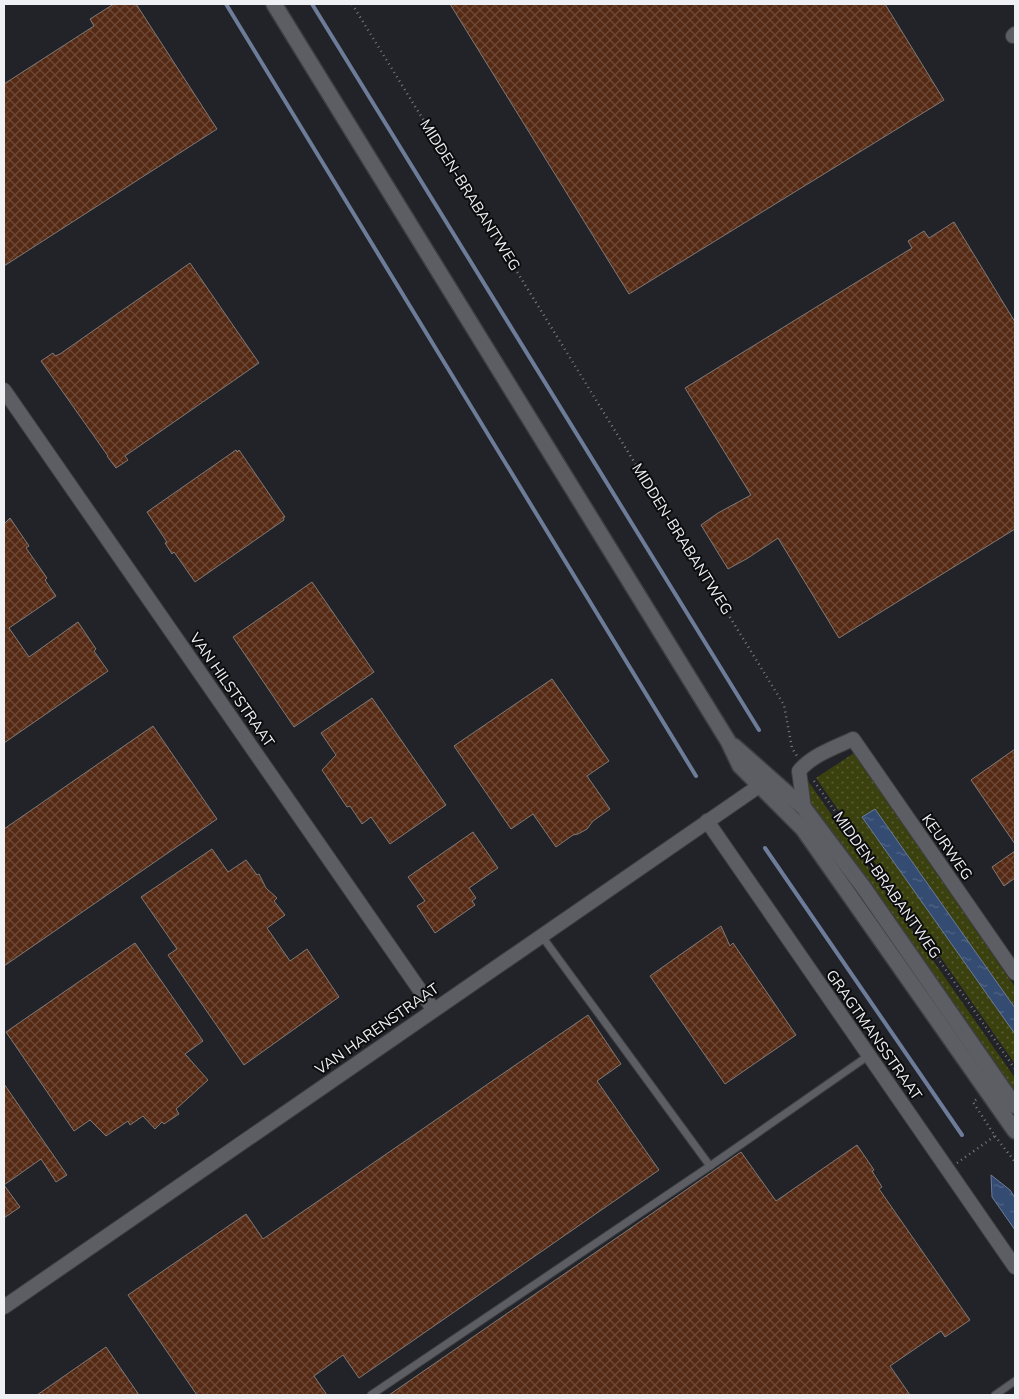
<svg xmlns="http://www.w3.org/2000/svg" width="1019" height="1399" font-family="Mulish,sans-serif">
<defs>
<pattern id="grass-dots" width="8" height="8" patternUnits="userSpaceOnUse" patternTransform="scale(1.25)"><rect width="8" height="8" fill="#3a400e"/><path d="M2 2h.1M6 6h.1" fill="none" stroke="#575c32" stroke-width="1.8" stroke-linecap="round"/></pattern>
<pattern id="water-ripples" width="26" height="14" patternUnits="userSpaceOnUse" patternTransform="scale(1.25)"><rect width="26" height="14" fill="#344b72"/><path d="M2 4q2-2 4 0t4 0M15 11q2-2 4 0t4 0" fill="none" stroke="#526587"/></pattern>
<pattern id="building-cross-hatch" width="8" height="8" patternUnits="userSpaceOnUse" patternTransform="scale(1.25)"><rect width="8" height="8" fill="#552a14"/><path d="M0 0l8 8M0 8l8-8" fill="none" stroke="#6e4937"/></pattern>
</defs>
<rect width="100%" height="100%" fill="#222328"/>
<g fill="url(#grass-dots)">
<polygon points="854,753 1015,987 1015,1008 875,809 862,817 1015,1034 1015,1064 816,778"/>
<polygon points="808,781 1015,1078 1015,1093 1007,1087 804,795"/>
</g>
<g fill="url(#water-ripples)" stroke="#6c7c99">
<polygon points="875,809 1015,1008 1015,1034 862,817"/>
<polygon points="991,1175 1010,1190 1015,1198 1015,1230 992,1197"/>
</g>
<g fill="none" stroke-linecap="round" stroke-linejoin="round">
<g stroke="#6c7c99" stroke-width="4">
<polyline points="226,4 696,776"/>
<polyline points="312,4 759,730"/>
<polyline points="765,848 962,1135"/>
</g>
</g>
<g fill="url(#building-cross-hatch)" stroke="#7f7976">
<polygon points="114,4 136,4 217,129 4,266 4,84 94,26 90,19"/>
<polygon points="450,4 885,4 944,100 629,294"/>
<polygon points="954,222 1015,322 1015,529 839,638 778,538 748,558 728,569 701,525 718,513 751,495 685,388 912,248 908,241 924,231 929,238"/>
<polygon points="190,263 259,363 125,456 128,460 116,468 107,456 108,456 41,361 53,353 55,356 60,354"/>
<polygon points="236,450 237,452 239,450 285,517 283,518 284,520 195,582 174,552 172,554 165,543 167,542 147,512"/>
<polygon points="10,518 29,546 26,548 47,578 45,580 56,596 9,628 29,657 78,622 96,649 94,651 108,671 4,743 4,524"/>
<polygon points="312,582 374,672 294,727 233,637"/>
<polygon points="552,679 609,761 587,776 610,809 593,821 587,829 578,834 573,835 556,847 533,814 511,829 454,746"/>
<polygon points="372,698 446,805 390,844 371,817 362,824 350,806 347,807 322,770 336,755 321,733"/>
<polygon points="153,726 217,819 4,966 4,829"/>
<polygon points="1015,749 1015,844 971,780"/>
<polygon points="473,832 498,868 469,888 476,898 472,901 475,905 435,933 417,906 425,901 408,877"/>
<polygon points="212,849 228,872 246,860 257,875 259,874 266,888 277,898 274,901 285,915 267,928 290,961 307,949 339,997 244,1065 168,955 177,949 141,897"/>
<polygon points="1015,851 1015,878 1004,886 992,867"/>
<polygon points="721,926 730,946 733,943 796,1035 725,1084 650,976"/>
<polygon points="135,943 203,1041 185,1054 208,1080 176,1109 179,1114 164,1124 162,1122 155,1129 143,1116 130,1125 128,1121 106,1136 90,1120 74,1131 6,1032"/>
<polygon points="588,1015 621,1064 597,1081 659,1170 359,1378 343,1355 314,1376 327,1395 197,1395 128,1295 246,1214 263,1239"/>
<polygon points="4,1084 67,1175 56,1182 41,1159 4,1185 20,1207 4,1218"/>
<polygon points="857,1145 874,1170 872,1171 882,1187 879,1189 970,1320 945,1337 941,1331 890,1366 910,1395 389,1395 741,1152 776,1201"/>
<polygon points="106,1347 139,1395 37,1395"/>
</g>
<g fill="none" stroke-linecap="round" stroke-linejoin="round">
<defs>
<g id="lane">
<polyline points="541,935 710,1166"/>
<polyline points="371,1395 710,1166 868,1056"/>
<polyline points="995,1395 1015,1381"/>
</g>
<g id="street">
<polyline points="1013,36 1015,34"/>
<polyline points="4,390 433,1009"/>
<path d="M804 808 799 771C812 755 834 748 853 739L1015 973"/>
<polyline points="707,821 1015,1267"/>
<polyline points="4,1307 759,786 767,777"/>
</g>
<g id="secondary">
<polyline points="274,4 728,741 740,766 803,829 1015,1131"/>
<polyline points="734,746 804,808 864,888 1015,1106"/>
</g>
</defs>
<use href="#lane" stroke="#3d3e42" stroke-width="9"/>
<use href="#street" stroke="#3d3e42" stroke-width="16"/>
<use href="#secondary" stroke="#3d3e42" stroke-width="18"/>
<g stroke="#7a7b80" stroke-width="2.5" stroke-dasharray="1 4" stroke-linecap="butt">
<polyline points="352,4 784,705 792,748 797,756"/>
<polyline points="814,781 1015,1069"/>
<polyline points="995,1136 1015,1162"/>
<polyline points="957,1163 995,1136 973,1102 977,1099"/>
</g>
<use href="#lane" stroke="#5d5e64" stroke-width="7"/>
<use href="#street" stroke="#5d5e64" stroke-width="14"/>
<use href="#secondary" stroke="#5d5e64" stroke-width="15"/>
</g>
<g text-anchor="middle" stroke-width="4" stroke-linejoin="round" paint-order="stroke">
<g font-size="15" fill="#eff0f3" stroke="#0c0c0e">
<text transform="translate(470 195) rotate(58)" y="5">MIDDEN-BRABANTWEG</text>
<text transform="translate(682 539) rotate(58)" y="5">MIDDEN-BRABANTWEG</text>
<text transform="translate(232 690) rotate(55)" y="5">VAN HILSTSTRAAT</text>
<text transform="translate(947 847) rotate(55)" y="5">KEURWEG</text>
<text transform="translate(887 885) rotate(55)" y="5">MIDDEN-BRABANTWEG</text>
<text transform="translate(377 1029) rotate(-35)" y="5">VAN HARENSTRAAT</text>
<text transform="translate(874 1035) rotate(55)" y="5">GRAGTMANSSTRAAT</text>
</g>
</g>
<rect width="1019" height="1399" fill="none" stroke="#eff0f3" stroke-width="10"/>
</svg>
